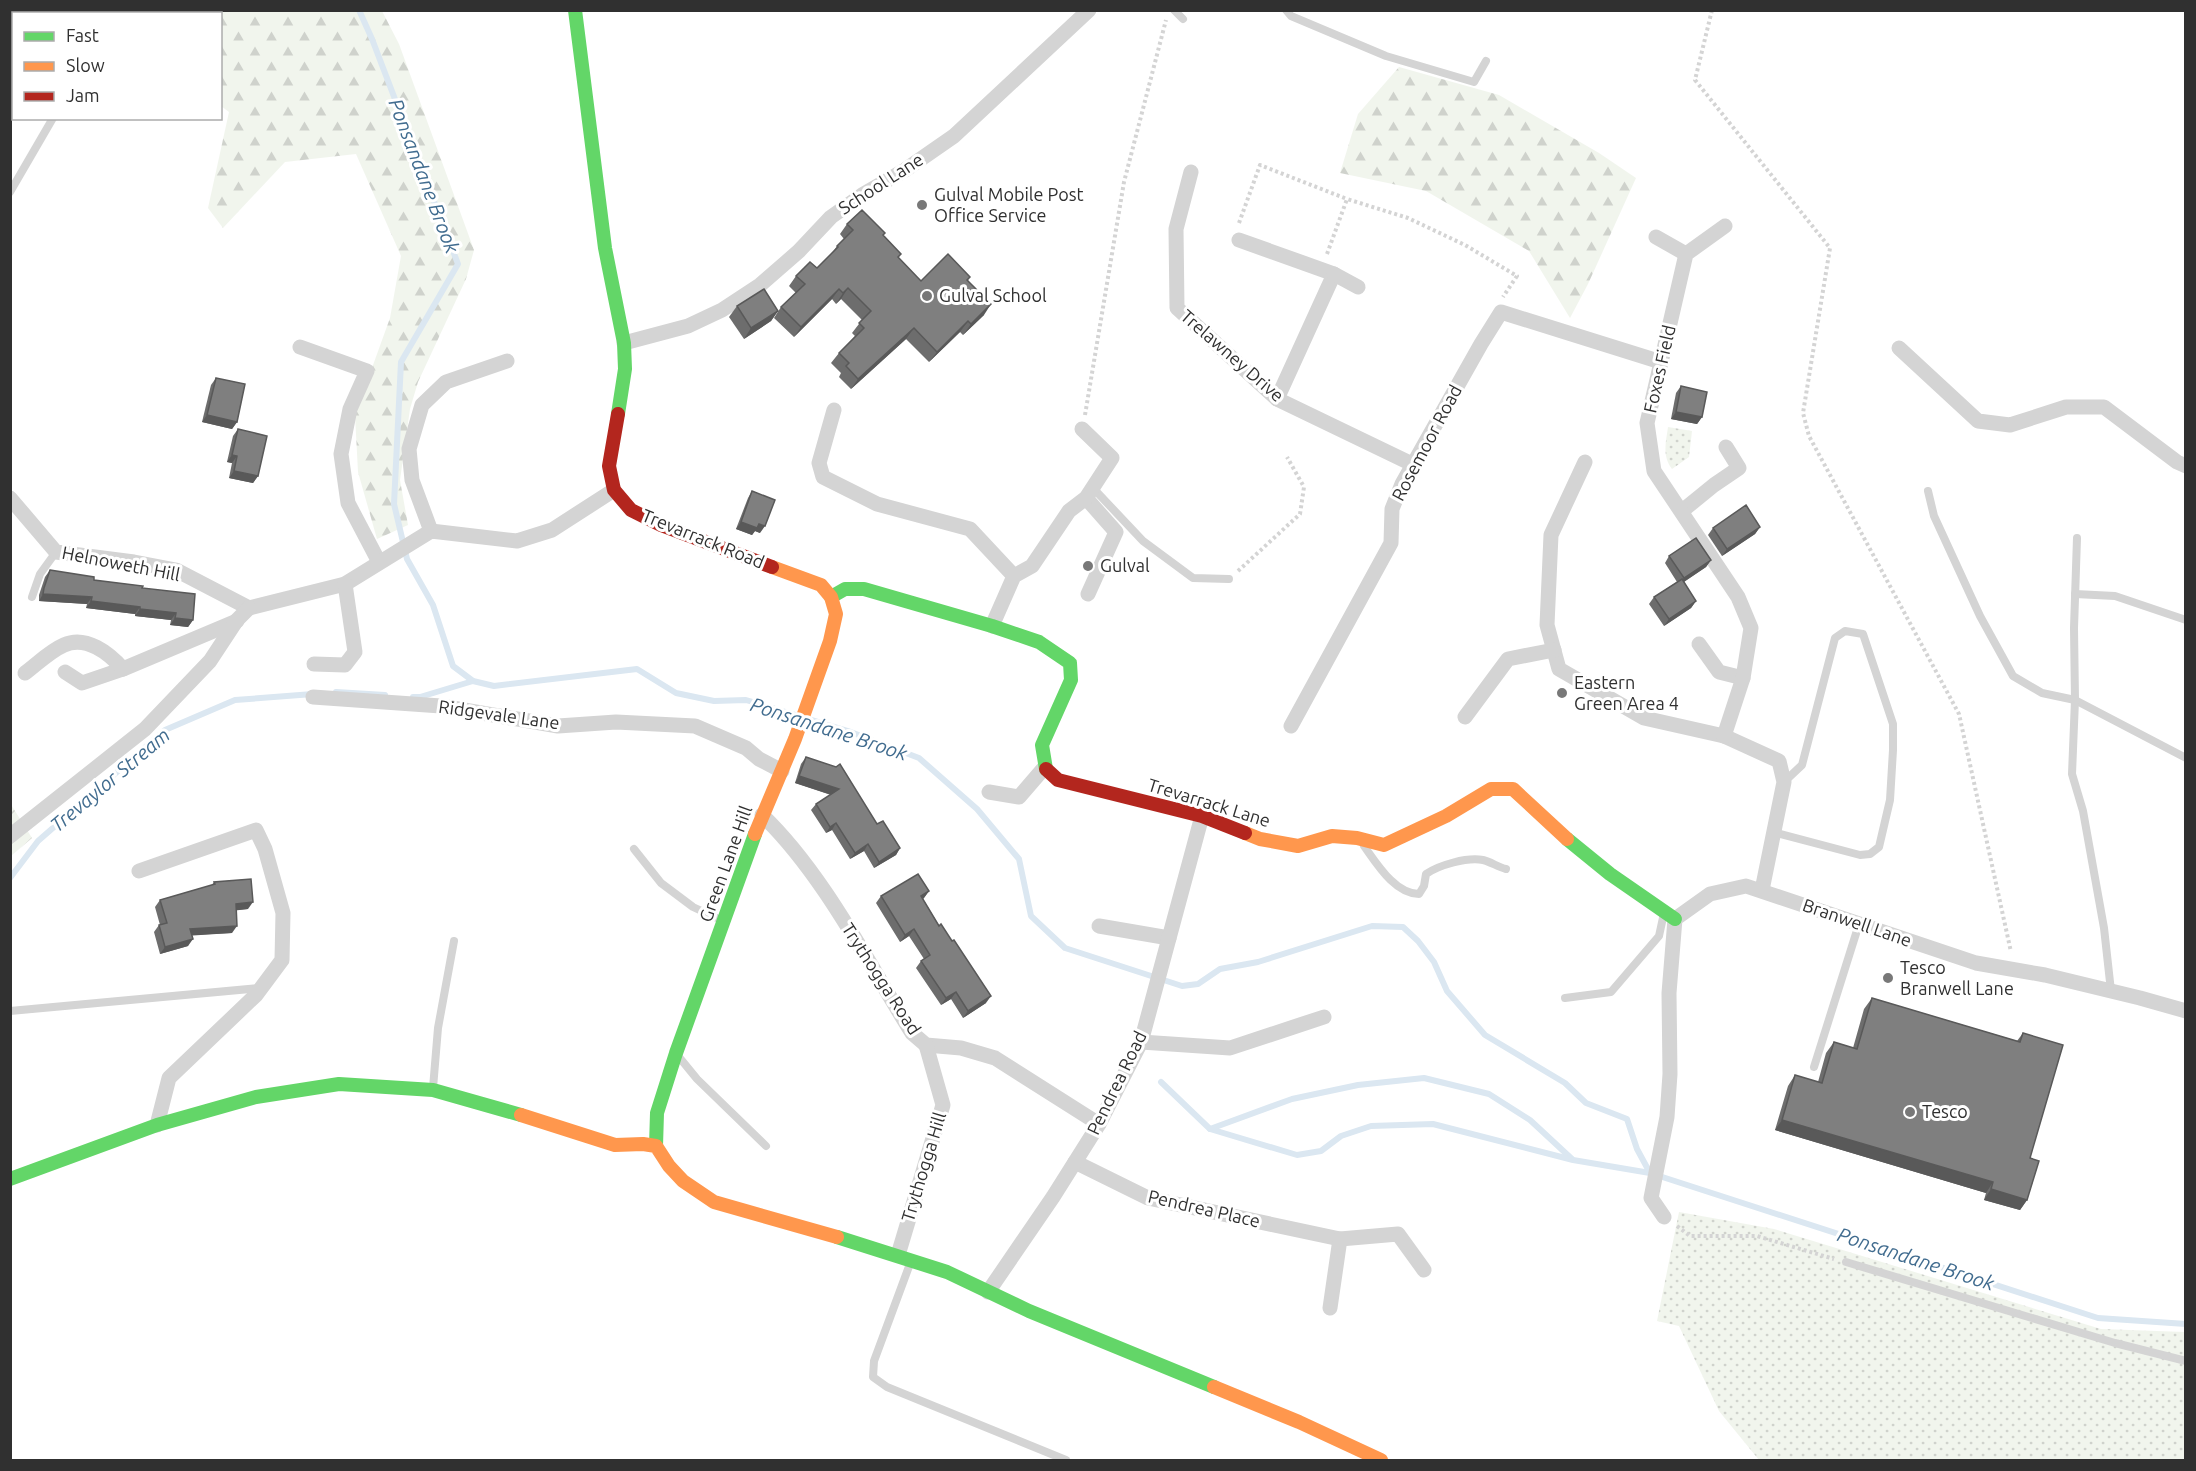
<svg xmlns="http://www.w3.org/2000/svg" width="2196" height="1471" font-family="Ubuntu,sans-serif">
<defs>
<pattern id="grass-dots" width="8" height="8" patternUnits="userSpaceOnUse" patternTransform="scale(1.5)"><rect width="8" height="8" fill="#f1f5ed"/><path d="M2 2h.1M6 6h.1" fill="none" stroke="#cfd2cc" stroke-width="1.8" stroke-linecap="round"/></pattern>
<pattern id="forest-firs" width="22" height="20" patternUnits="userSpaceOnUse" patternTransform="scale(1.5)"><rect width="22" height="20" fill="#f1f5ed"/><path d="M5 1l3.5 6h-7zM16 11l3.5 6h-7z" fill="#cfd2cc"/></pattern>
<pattern id="garden-furrows" width="10" height="10" patternUnits="userSpaceOnUse" patternTransform="scale(1.5)"><rect width="10" height="10" fill="#f1f5ed"/><path d="M-1 1l2-2M0 10L10 0M9 11l2-2" fill="none" stroke="#cfd2cc"/></pattern>
</defs>
<rect width="100%" height="100%" fill="#fff"/>
<g fill="url(#grass-dots)">
<path d="M1668 427 1692 431 1689 457 1672 469C1662 456 1666 442 1668 427Z"/>
<polygon points="1679,1212 1774,1229 2101,1329 2185,1332 2185,1460 1759,1460 1719,1411 1679,1326 1657,1321"/>
</g>
<g fill="url(#forest-firs)">
<polygon points="11,11 382,11 399,44 474,250 466,279 418,382 410,409 400,480 408,525 377,539 358,472 355,415 390,318 401,256 356,154 285,162 223,228 208,208 229,112 221,106 220,14 14,14 13,33 11,32"/>
<polygon points="1399,67 1499,95 1599,153 1636,178 1588,284 1570,318 1529,251 1426,191 1340,173 1358,114"/>
</g>
<polygon fill="url(#garden-furrows)" points="10,803 32,838 11,856 10,856"/>
<g fill="none" stroke-linecap="round" stroke-linejoin="round">
<g stroke="#dbe7f1" stroke-width="6">
<polyline points="359,10 372,39 458,264 401,362 394,504 407,559 433,605 453,666 473,681 494,686 637,669 676,693 714,701 746,700 848,731 919,758 977,809 1019,859 1031,916 1065,948 1182,986 1198,984 1220,969 1258,962 1372,926 1403,927 1418,941 1434,962 1447,991 1485,1035 1565,1083 1586,1103 1627,1119 1637,1149 1650,1173"/>
<polyline points="336,692 385,695"/>
<polyline points="413,697 420,697 473,681"/>
<polyline points="10,878 38,841 165,730 235,700 313,694"/>
<polyline points="1161,1082 1210,1129 1292,1099 1358,1085 1424,1078 1489,1094 1530,1120 1572,1159"/>
<polyline points="1210,1129 1297,1155 1321,1151 1341,1136 1371,1126 1433,1124 1573,1160 1650,1173 2098,1318 2186,1324"/>
</g>
<g stroke="#d4d4d4" stroke-width="4" stroke-dasharray="3 3" stroke-linecap="butt">
<polyline points="1712,10 1695,80 1830,248 1803,413 1809,436 1959,714 2011,952"/>
<polyline points="1239,223 1260,165 1347,199"/>
<polyline points="1327,254 1347,199 1408,218 1465,245 1517,276 1503,297"/>
<polyline points="1085,415 1124,182 1166,20"/>
<polyline points="1238,571 1300,514 1304,487 1287,457"/>
<polyline points="1677,1226 1690,1236 1757,1236 1834,1259"/>
</g>
<g stroke="#d4d4d4" stroke-width="8">
<polyline points="1174,10 1183,19"/>
<polyline points="1286,10 1291,16 1386,56 1474,82 1486,61"/>
<polyline points="10,192 53,118"/>
<polyline points="1093,488 1143,541 1193,578 1229,579"/>
<polyline points="1928,491 1934,516 1980,616 2013,676 2042,693 2075,700 2186,758"/>
<polyline points="2077,538 2074,628 2075,700 2072,774 2083,811 2104,928 2111,991"/>
<polyline points="2075,594 2115,596 2186,620"/>
<polyline points="32,597 40,574 56,552"/>
<polyline points="1773,832 1860,855 1870,854 1879,847 1890,800 1893,750 1893,724 1863,634 1845,631 1835,638 1802,765 1785,781"/>
<path d="M1364 846C1377 864 1395 894 1419 894L1424 886 1426 874C1439 865 1467 857 1483 860 1491 862 1498 867 1506 869"/>
<polyline points="634,849 661,883 693,907 723,921"/>
<polyline points="1565,998 1611,992 1659,936 1664,913"/>
<polyline points="10,1011 260,988"/>
<polyline points="679,1057 697,1079 766,1146"/>
<polyline points="1814,1067 1859,924"/>
<polyline points="433,1088 438,1028 454,941"/>
<polyline points="911,1261 874,1361 873,1377 887,1387 1066,1460"/>
<polyline points="1846,1262 2115,1343 2186,1361"/>
</g>
<g stroke="#d4d4d4" stroke-width="15">
<polyline points="1191,172 1176,229 1177,308 1277,399 1412,464"/>
<polyline points="1656,237 1686,254"/>
<polyline points="1239,240 1334,274 1277,399"/>
<polyline points="1334,274 1358,287"/>
<polyline points="624,343 688,326 722,310 760,285 799,251 831,217 862,195 905,170 954,136 1089,10"/>
<polyline points="300,347 367,371 350,409 341,454 348,503 379,562"/>
<polyline points="1899,348 1978,421 2010,425 2066,407 2104,407 2177,462 2186,466"/>
<polyline points="834,410 819,463 823,477 877,504 970,529 1014,576"/>
<polyline points="1585,462 1551,535 1547,625 1559,669 1644,718 1724,736 1779,761 1784,782 1762,890"/>
<polyline points="10,498 56,552 134,562 176,570 249,608"/>
<polyline points="1086,498 1116,532 1088,594"/>
<polyline points="1682,511 1714,485 1739,468 1726,447"/>
<polyline points="431,531 412,480 409,449 422,405 446,382 507,361"/>
<polyline points="249,608 345,584 431,531 517,541 552,530 614,490"/>
<polyline points="992,626 1014,576 1032,566 1069,511 1086,498 1112,458 1082,429"/>
<polyline points="1699,644 1719,672 1743,678"/>
<polyline points="314,664 345,665 355,652 345,584"/>
<polyline points="65,672 82,683 123,669"/>
<path d="M25 673C37 664 50 651 64 645 86 635 109 653 123 669L237 621"/>
<polyline points="313,697 441,706 558,726 616,722 695,726 746,748 759,759 782,771"/>
<polyline points="1465,717 1508,659 1554,650"/>
<polyline points="1291,726 1391,543 1392,509 1402,484 1481,344 1501,312 1661,362"/>
<polyline points="1724,736 1743,678 1751,628 1738,597 1654,471 1647,423 1686,254 1725,226"/>
<polyline points="989,792 1019,797 1044,768"/>
<path d="M762 815C822 872 868 963 912 1033L926 1045 961 1048 995 1058 1099 1124"/>
<polyline points="10,836 145,729 210,661 237,620 249,608"/>
<polyline points="139,871 256,830 265,849 283,913 282,960 256,995 169,1078 157,1125"/>
<polyline points="1099,926 1169,938"/>
<polyline points="1141,1042 1230,1048 1324,1017"/>
<polyline points="1075,1162 1148,1198 1340,1239"/>
<polyline points="1664,1217 1651,1198 1667,1117 1670,1074 1669,993 1675,919 1710,894 1746,886 1976,963 2045,975 2140,998 2186,1011"/>
<polyline points="898,1255 943,1105 926,1045"/>
<polyline points="988,1292 1053,1197 1099,1124 1141,1042 1202,816"/>
<polyline points="1330,1308 1340,1239 1398,1234 1424,1270"/>
</g>
<g stroke="#63d668" stroke-width="14">
<polyline points="575,10 605,248 624,343 625,369 618,414"/>
<polyline points="831,597 845,589 864,589 992,626 1039,642 1070,663 1071,680 1042,745 1046,769"/>
<polyline points="1567,839 1610,874 1675,919"/>
<polyline points="656,1146 657,1113 676,1053 755,834"/>
<polyline points="10,1179 157,1125 256,1097 339,1084 433,1090 521,1115"/>
<polyline points="837,1237 947,1272 1029,1311 1214,1387"/>
</g>
<g stroke="#ff974d" stroke-width="14">
<polyline points="1245,833 1260,839 1298,846 1332,836 1357,838 1384,845 1446,816 1491,789 1513,789 1567,839"/>
<polyline points="755,834 795,739 830,641 836,614 831,597 821,585 772,567"/>
<polyline points="521,1115 615,1145 643,1144 656,1146 669,1166 683,1181 714,1202 837,1237"/>
<polyline points="1214,1387 1299,1422 1381,1460"/>
</g>
<g stroke="#b3261e" stroke-width="14">
<polyline points="618,414 609,466 614,490 631,510 661,525 772,567"/>
<polyline points="1046,769 1058,780 1202,816 1245,833"/>
</g>
</g>
<g fill="#6d6d6d">
<polygon points="847,224 885,233 883,235 901,254 898,258 921,281 970,277 968,280 984,315 963,335 960,332 929,362 906,339 851,389 839,377 841,373 831,363 839,353 855,336 852,333 862,320 841,299 836,304 832,299 794,337 774,318 781,307 796,293 789,286 796,276 817,268 832,253 837,246 844,239 840,234"/>
<polygon points="737,306 778,311 771,321 744,339 729,317"/>
<polygon points="216,378 237,422 232,429 202,422 211,385"/>
<polygon points="1681,386 1702,417 1697,424 1671,419 1676,393"/>
<polygon points="238,429 258,476 253,483 229,478 232,463 227,462 233,436"/>
<polygon points="752,491 760,533 755,531 752,535 736,529 748,498"/>
<polygon points="1760,527 1755,534 1722,556 1708,535 1713,528"/>
<polygon points="1669,556 1711,560 1706,567 1684,582 1696,601 1691,608 1664,626 1649,604 1654,597 1677,582 1665,563"/>
<polygon points="50,570 94,580 142,588 193,620 188,627 170,625 171,620 135,616 135,614 86,608 87,604 39,601 39,595 45,577"/>
<polygon points="806,757 877,824 900,848 896,855 874,868 864,851 850,859 832,830 826,833 811,810 816,804 831,795 795,783 801,764"/>
<polygon points="214,882 248,909 236,910 232,933 192,935 188,946 160,954 154,932 159,925 160,925 155,907 160,900 212,885"/>
<polygon points="929,891 923,899 986,1003 963,1018 951,999 941,1005 916,968 921,961 924,959 909,936 900,942 876,903 881,896"/>
<polygon points="1872,998 2017,1041 2023,1033 2030,1158 2027,1200 2020,1210 1984,1200 1986,1193 1775,1130 1788,1086 1795,1075 1818,1082 1826,1053 1834,1042 1853,1048 1864,1009"/>
</g>
<g fill="#595959">
<polygon points="848,288 841,299 836,304 843,293"/>
<polygon points="839,289 832,299 794,337 801,327"/>
<polygon points="991,304 984,315 963,335 971,324"/>
<polygon points="778,311 771,321 744,339 751,328"/>
<polygon points="968,321 960,332 929,362 937,352"/>
<polygon points="914,328 906,339 851,389 858,379"/>
<polygon points="1676,412 1702,417 1697,424 1671,419"/>
<polygon points="207,415 237,422 232,429 202,422"/>
<polygon points="232,455 237,456 232,463 227,462"/>
<polygon points="234,471 258,476 253,483 229,478"/>
<polygon points="741,522 759,524 765,526 760,533 755,531 752,535 736,529"/>
<polygon points="1760,527 1755,534 1722,556 1727,549"/>
<polygon points="1711,560 1706,567 1679,585 1684,578"/>
<polygon points="43,594 92,597 87,604 39,601"/>
<polygon points="91,601 140,607 135,614 86,608"/>
<polygon points="1696,601 1691,608 1664,626 1669,619"/>
<polygon points="140,609 176,613 171,620 135,616"/>
<polygon points="175,618 193,620 188,627 170,625"/>
<polygon points="799,776 839,789 835,796 795,783"/>
<polygon points="836,823 832,830 826,833 830,827"/>
<polygon points="868,844 864,851 850,859 855,853"/>
<polygon points="900,848 896,855 874,868 879,862"/>
<polygon points="929,891 924,898 916,903 921,896"/>
<polygon points="253,902 248,909 231,911 236,904"/>
<polygon points="237,926 232,933 185,936 190,929"/>
<polygon points="914,929 909,936 900,942 905,935"/>
<polygon points="193,939 188,946 160,954 165,947"/>
<polygon points="956,992 951,999 941,1005 946,998"/>
<polygon points="991,996 986,1003 963,1018 968,1011"/>
<polygon points="1782,1120 1993,1182 1986,1193 1775,1130"/>
<polygon points="1991,1189 2027,1200 2020,1210 1984,1200"/>
</g>
<g fill="#7f7f7f" stroke="#595959" stroke-width="1.5">
<polygon points="862,210 885,233 883,235 901,254 898,257 921,281 948,254 970,277 967,280 991,304 971,324 968,321 937,352 914,328 858,379 846,366 849,363 839,353 864,328 859,323 871,311 848,288 843,293 839,289 801,327 781,307 805,284 796,276 810,262 817,268 838,247 837,246 853,230 847,224"/>
<polygon points="764,289 778,311 751,328 737,306"/>
<polygon points="216,378 245,384 237,422 207,415"/>
<polygon points="1681,386 1707,392 1702,417 1676,412"/>
<polygon points="238,429 267,436 258,476 234,471 237,456 232,455"/>
<polygon points="752,491 775,500 765,526 759,524 757,528 741,522"/>
<polygon points="1746,505 1760,527 1727,549 1713,528"/>
<polygon points="1696,538 1711,560 1684,578 1669,556"/>
<polygon points="50,570 94,577 94,580 143,586 142,588 195,594 193,620 175,618 176,613 140,609 140,607 91,601 92,597 43,594 44,588"/>
<polygon points="1682,579 1696,601 1669,619 1654,597"/>
<polygon points="806,757 836,767 840,764 877,824 883,821 900,848 879,862 868,844 855,853 836,823 830,827 816,804 839,789 799,776"/>
<polygon points="918,874 929,891 921,896 939,926 941,924 952,941 954,940 991,996 968,1011 956,992 946,998 921,961 930,955 914,929 905,935 881,896"/>
<polygon points="251,879 253,902 236,904 237,926 190,929 193,939 165,947 159,925 167,923 160,900 215,884 214,882"/>
<polygon points="1872,998 2020,1042 2023,1033 2063,1045 2030,1158 2039,1161 2027,1200 1991,1189 1993,1182 1782,1120 1795,1075 1822,1083 1834,1042 1857,1049"/>
</g>
<g fill="#787878" stroke="#fff" stroke-width="2">
<circle cx="922" cy="205" r="6"/>
<circle cx="927" cy="296" r="6"/>
<circle cx="1088" cy="566" r="6"/>
<circle cx="1562" cy="693" r="6"/>
<circle cx="1888" cy="978" r="6"/>
<circle cx="1910" cy="1112" r="6"/>
</g>
<g text-anchor="middle" stroke-width="6" stroke-linejoin="round" paint-order="stroke">
<g font-size="18" fill="#303030" stroke="#fff">
<text transform="translate(881 184) rotate(-33)" y="6">School Lane</text>
<text transform="translate(1232 356) rotate(41)" y="6">Trelawney Drive</text>
<text transform="translate(1660 369) rotate(-77)" y="6">Foxes Field</text>
<text transform="translate(1427 443) rotate(-62)" y="6">Rosemoor Road</text>
<text transform="translate(703 539) rotate(22)" y="6">Trevarrack Road</text>
<text transform="translate(121 564) rotate(11)" y="6">Helnoweth Hill</text>
<text transform="translate(499 715) rotate(8)" y="6">Ridgevale Lane</text>
<text transform="translate(1209 803) rotate(17)" y="6">Trevarrack Lane</text>
<text transform="translate(726 864) rotate(-70)" y="6">Green Lane Hill</text>
<text transform="translate(1857 923) rotate(19)" y="6">Branwell Lane</text>
<text transform="translate(881 979) rotate(57)" y="6">Trythogga Road</text>
<text transform="translate(1117 1083) rotate(-64)" y="6">Pendrea Road</text>
<text transform="translate(924 1167) rotate(-73)" y="6">Trythogga Hill</text>
<text transform="translate(1204 1209) rotate(13)" y="6">Pendrea Place</text>
</g>
<g font-size="18" fill="#303030" stroke="#fff" text-anchor="start">
<text x="934" y="201">Gulval Mobile Post<tspan x="934" dy="21">Office Service</tspan></text>
<text x="939" y="302">Gulval School</text>
<text x="1100" y="572">Gulval</text>
<text x="1574" y="689">Eastern<tspan x="1574" dy="21">Green Area 4</tspan></text>
<text x="1900" y="974">Tesco<tspan x="1900" dy="21">Branwell Lane</tspan></text>
<text x="1922" y="1118">Tesco</text>
</g>
<g font-size="20" font-style="italic" fill="#416c8f" stroke="#fff">
<text transform="translate(424 176) rotate(69)" y="7">Ponsandane Brook</text>
<text transform="translate(829 729) rotate(18)" y="7">Ponsandane Brook</text>
<text transform="translate(110 780) rotate(-40)" y="7">Trevaylor Stream</text>
<text transform="translate(1916 1259) rotate(18)" y="7">Ponsandane Brook</text>
</g>
</g>
<rect width="2196" height="1471" fill="none" stroke="#303030" stroke-width="24"/>
<rect x="12" y="12" width="210" height="108" fill="#ffffff" stroke="#acacac" stroke-width="1.5"/>
<rect x="24" y="32" width="30" height="9" fill="#63d668" stroke="#acacac" stroke-width="1.5"/>
<text x="66" y="42" font-size="18" fill="#303030">Fast</text>
<rect x="24" y="62" width="30" height="9" fill="#ff974d" stroke="#acacac" stroke-width="1.5"/>
<text x="66" y="72" font-size="18" fill="#303030">Slow</text>
<rect x="24" y="92" width="30" height="9" fill="#b3261e" stroke="#acacac" stroke-width="1.5"/>
<text x="66" y="102" font-size="18" fill="#303030">Jam</text>
</svg>
